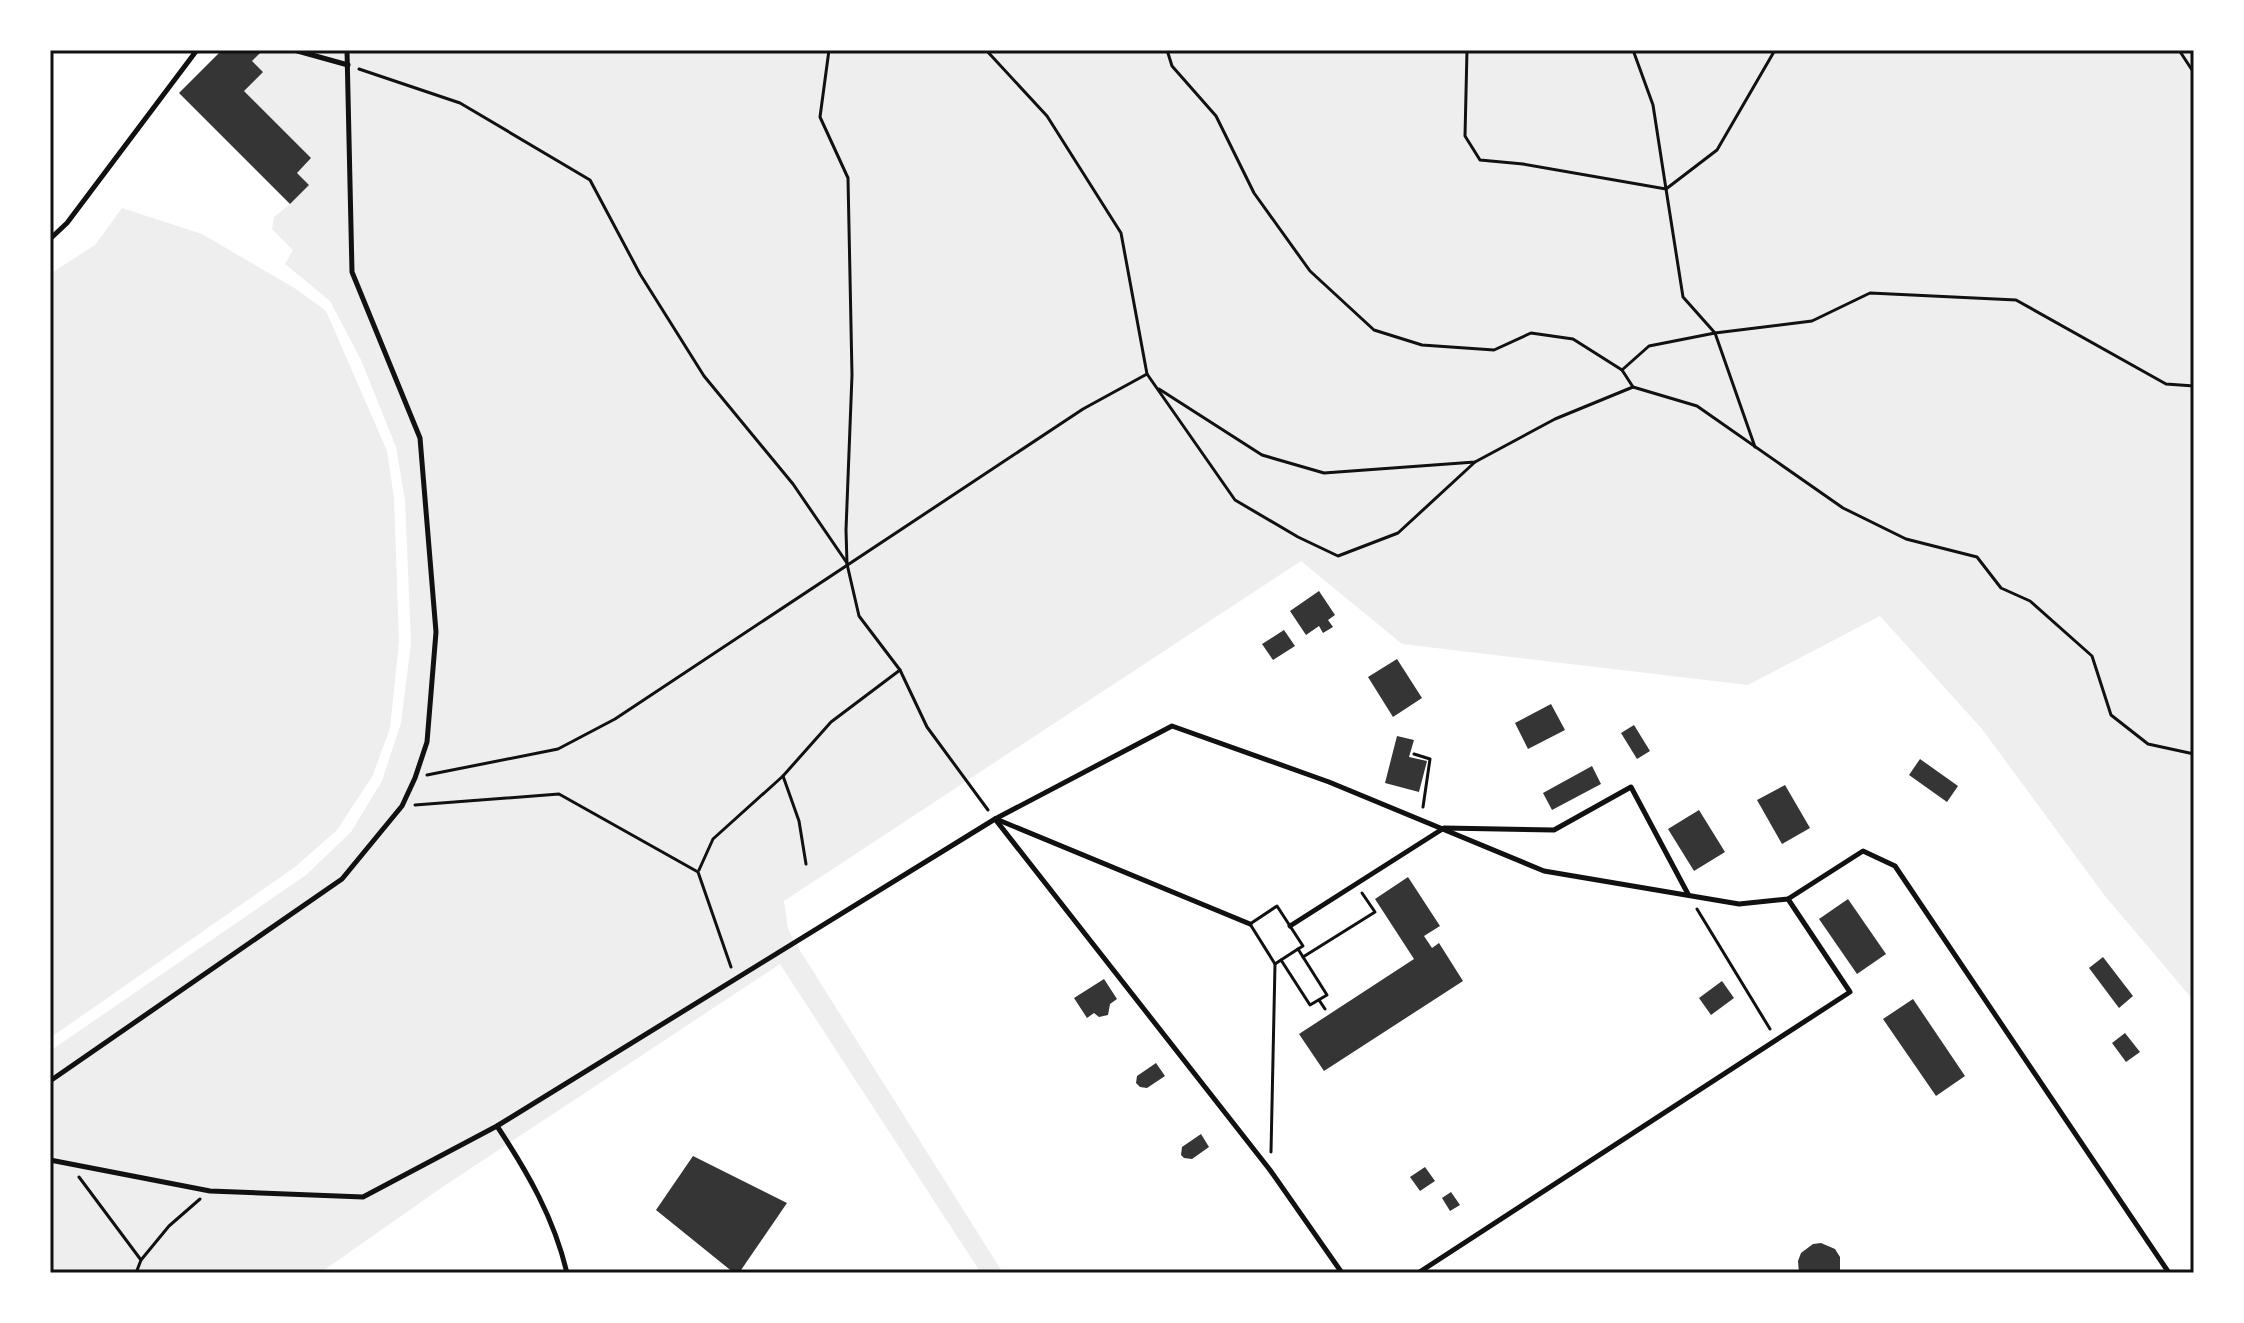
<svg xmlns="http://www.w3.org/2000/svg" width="2244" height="1323" font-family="'Sofia Sans Condensed',sans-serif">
<rect width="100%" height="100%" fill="#fff"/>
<g fill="#eee">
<polygon points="263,50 2194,50 2194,1001 2105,896 1982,729 1880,616 1748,685 1402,644 1301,561 784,901 788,929 794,941 1003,1273 981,1273 780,964 441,1188 320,1273 50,1273 50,1051 306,875 351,832 382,781 401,723 411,643 405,500 396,447 361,360 330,301 285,264 293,250 272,229 274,217 290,204 297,173 311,158 244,91 262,72 252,61"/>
<polygon points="122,208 202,234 296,289 326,311 387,451 394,498 399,642 390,728 373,775 337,830 295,867 50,1038 50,274 95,245"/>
</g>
<g fill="#353535">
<polygon points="222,50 263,50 252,61 263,72 244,91 311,158 297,173 309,185 290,204 179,93"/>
<polygon points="1319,591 1335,615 1328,620 1333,627 1323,633 1319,626 1306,635 1290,611"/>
<polygon points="1284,630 1295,646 1273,660 1262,644"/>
<polygon points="1397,659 1422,698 1393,717 1368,677"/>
<polygon points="1551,704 1565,730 1528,749 1515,723"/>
<polygon points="1634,725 1650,751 1637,759 1621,733"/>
<polygon points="1397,736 1414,740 1409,757 1427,761 1419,792 1385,783"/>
<polygon points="1920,759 1958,786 1947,802 1909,775"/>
<polygon points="1592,766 1601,784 1552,810 1543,793"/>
<polygon points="1785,785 1810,828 1782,844 1757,800"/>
<polygon points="1699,810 1725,852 1694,871 1668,829"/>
<polygon points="1408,877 1440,926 1424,936 1432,948 1439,943 1463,981 1324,1071 1299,1034 1414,959 1375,899"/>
<polygon points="1848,899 1886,954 1857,974 1819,919"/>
<polygon points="2103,957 2133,996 2119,1008 2089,968"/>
<polygon points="1104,979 1117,999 1110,1004 1108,1015 1099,1017 1094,1013 1087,1018 1074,998"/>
<polygon points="1722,981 1734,998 1711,1015 1699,998"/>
<polygon points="1913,999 1965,1076 1936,1096 1883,1019"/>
<polygon points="2125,1033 2140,1052 2126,1062 2112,1043"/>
<polygon points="1156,1063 1165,1076 1147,1088 1140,1087 1136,1083 1137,1076"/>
<polygon points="1201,1134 1209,1147 1192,1159 1184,1158 1181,1155 1182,1147"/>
<polygon points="693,1156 787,1203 739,1273 734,1273 656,1210"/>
<polygon points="1425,1167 1435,1181 1420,1191 1410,1177"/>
<polygon points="1451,1192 1460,1205 1450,1211 1442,1198"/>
<polygon points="1821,1243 1835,1249 1840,1257 1840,1273 1799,1273 1798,1261 1801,1253 1813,1244"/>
</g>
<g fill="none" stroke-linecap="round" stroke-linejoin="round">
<g stroke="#111" stroke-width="3">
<polyline points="829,50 820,117 848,178 852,375 846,530 847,564 859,616 900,670 927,727 988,810"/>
<polyline points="986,50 1047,116 1121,233 1147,374 1235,500 1298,537 1338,556 1398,533 1475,462"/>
<polyline points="1167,50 1172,66 1216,116 1254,193 1310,271 1374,330 1422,345 1494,350 1531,333 1573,339 1622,370 1633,387"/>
<polyline points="1467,50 1465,136 1480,160 1523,164 1666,189 1683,297 1715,333 1755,447"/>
<polyline points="1633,50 1653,105 1666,189 1717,150 1775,50"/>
<polyline points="2179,50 2194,73"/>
<polyline points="359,69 460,103 590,180 640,274 704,376 793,484 847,563"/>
<polyline points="1622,370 1649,346 1715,333 1812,321 1870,293 2016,300 2166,384 2194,386"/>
<polyline points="1159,389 1262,455 1324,473 1475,462 1555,419 1633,387 1697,406 1843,508 1906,539 1977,557 2001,588 2030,601 2092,656 2111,715 2148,744 2194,754"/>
<polyline points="1414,754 1430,759 1423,807"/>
<polyline points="427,775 558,749 615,719 1083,409 1147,374"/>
<polyline points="415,805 559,794 698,872 731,967"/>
<polyline points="806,864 799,821 783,776 831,722 900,670"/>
<polyline points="699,870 713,839 783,776"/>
<polygon points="1277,906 1303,946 1298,949 1327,995 1310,1005 1281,960 1275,964 1250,924"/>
<polyline points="1697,909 1770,1029"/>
<polyline points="1303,957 1375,912 1362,893"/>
<polyline points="1281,960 1298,949"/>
<polyline points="1319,1000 1325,1009"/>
<polyline points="1271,1152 1275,964"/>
<polyline points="79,1177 141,1260 136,1273"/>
<polyline points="141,1260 169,1226 200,1199"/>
</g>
<g stroke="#111" stroke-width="5">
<polyline points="294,50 348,65"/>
<polyline points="50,239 67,223 197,50"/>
<polyline points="995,819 1270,1170 1342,1273"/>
<polyline points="996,819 1250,924"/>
<polyline points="1290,926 1444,828 1554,830 1631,787 1688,894"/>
<polyline points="50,1081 342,879 402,806 415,778 427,742 436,632 420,438 352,272 347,50"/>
<path d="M497 1126C528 1173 554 1218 567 1273"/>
<polyline points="50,1160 210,1191 363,1197 497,1126 995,819 1172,726 1329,782 1544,871 1739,904 1788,899 1863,851 1895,866 2169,1273"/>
<polyline points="1418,1273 1850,992 1788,899"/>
</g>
</g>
<rect width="2244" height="1323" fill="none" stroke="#ffffff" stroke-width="104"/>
<rect x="52" y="52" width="2140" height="1219" fill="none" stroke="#111" stroke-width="3"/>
</svg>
